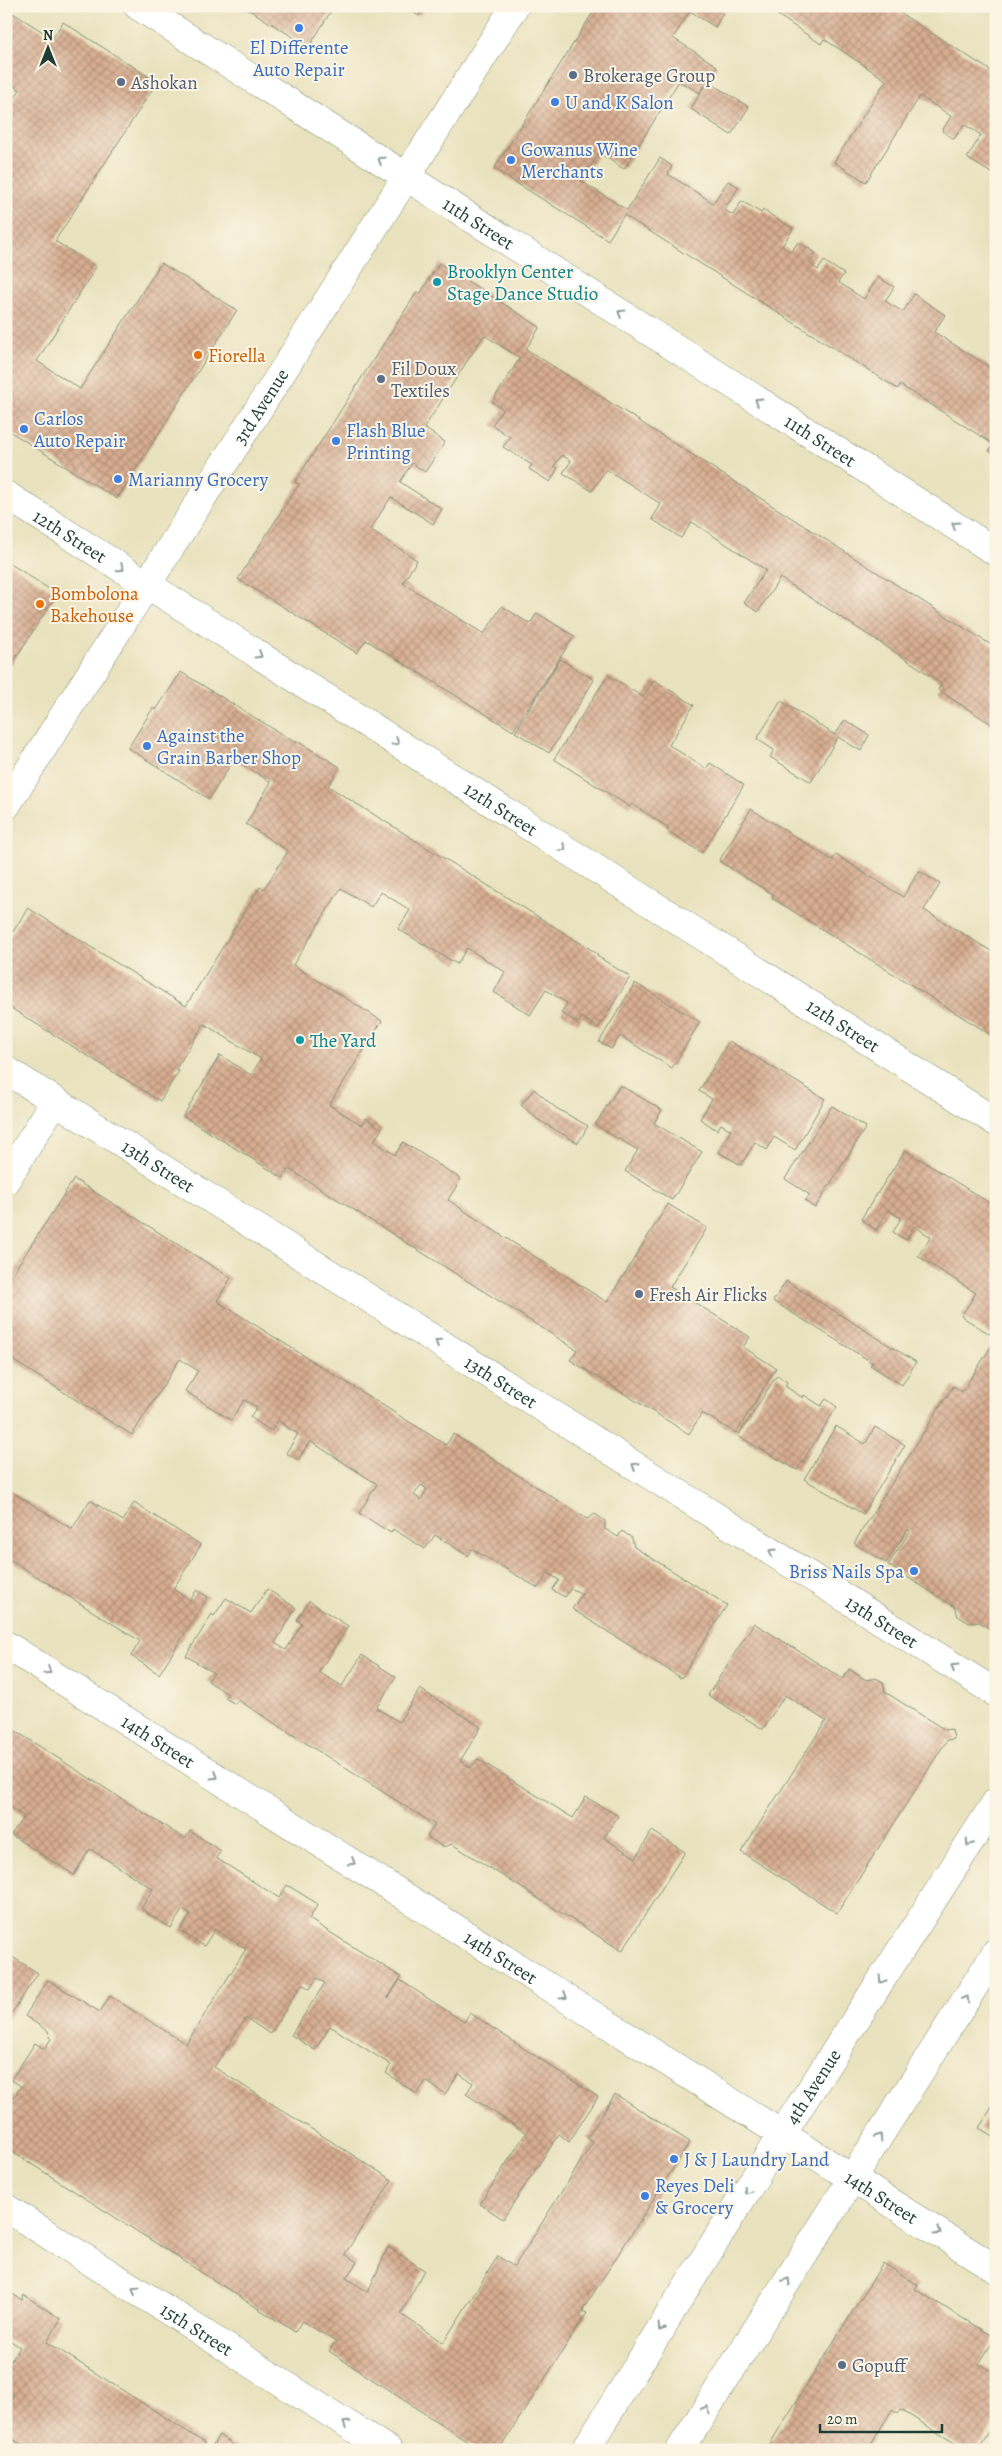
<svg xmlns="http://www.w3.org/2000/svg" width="1002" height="2456" font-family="Alegreya,serif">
<defs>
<pattern id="building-cross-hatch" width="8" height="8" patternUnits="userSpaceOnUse" patternTransform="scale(1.25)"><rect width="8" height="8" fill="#d8ad91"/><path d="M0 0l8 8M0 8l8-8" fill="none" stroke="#af8e77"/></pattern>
</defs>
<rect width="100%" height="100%" fill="#fcf5e5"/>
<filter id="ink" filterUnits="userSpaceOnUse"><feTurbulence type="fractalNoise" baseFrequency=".02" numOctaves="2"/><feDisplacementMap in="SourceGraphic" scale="10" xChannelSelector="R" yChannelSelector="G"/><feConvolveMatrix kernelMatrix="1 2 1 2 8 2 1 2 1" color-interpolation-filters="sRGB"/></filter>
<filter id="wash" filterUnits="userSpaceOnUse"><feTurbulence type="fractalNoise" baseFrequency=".0096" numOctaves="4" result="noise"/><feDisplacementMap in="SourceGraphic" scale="20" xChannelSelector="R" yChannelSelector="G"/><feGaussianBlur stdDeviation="1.12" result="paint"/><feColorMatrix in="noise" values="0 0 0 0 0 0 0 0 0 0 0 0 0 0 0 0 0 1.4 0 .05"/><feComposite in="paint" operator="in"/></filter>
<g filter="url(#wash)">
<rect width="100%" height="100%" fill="#e9e2be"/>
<g id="blocks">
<g fill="url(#building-cross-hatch)" fill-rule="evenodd">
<polygon points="243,6 334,6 309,47"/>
<polygon points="403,6 426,6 419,16"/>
<polygon points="597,6 727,6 715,27 690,11 673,38 717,66 707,81 749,107 731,135 691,109 704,86 700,93 679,81 624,169 599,153 581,181 627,210 660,158 672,166 668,174 713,203 728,181 739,187 724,210 733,215 742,201 761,213 763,210 793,229 782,246 791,252 798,242 816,253 810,264 818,270 824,261 844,274 838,282 864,299 878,277 894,287 885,301 903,312 914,294 945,315 934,332 996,371 996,455 989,451 993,444 900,385 898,389 624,215 608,240 494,169"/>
<polygon points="764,6 889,6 996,74 996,176 967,158 981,135 964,124 954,139 942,131 951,116 920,96 866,182 834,162 886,80 824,39 821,44"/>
<polygon points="6,9 53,38 63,22 157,82 55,241 96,267 37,361 80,389 161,263 237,310 117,499 6,429 6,111 20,90 6,81"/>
<polygon points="439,263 540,327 526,349 996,648 996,727 938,690 942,684 918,667 780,578 758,612 744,603 766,570 692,522 681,538 652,519 661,504 606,469 592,491 563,473 571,461 562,455 554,466 558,468 550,482 529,469 532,465 503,447 510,437 492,425 503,409 492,402 520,358 484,335 424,428 445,442 425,472 412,463 400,482 442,509 433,524 391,497 370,530 417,560 403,583 484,634 502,606 530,624 537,613 574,636 513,731 366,640 357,653 238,579 299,484 295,482 357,385 417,292 420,294"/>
<polygon points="6,561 57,594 6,673"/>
<polygon points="560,659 594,680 549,753 515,732"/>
<polygon points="181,672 296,743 297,741 340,767 328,786 598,954 597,956 630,977 598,1028 582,1017 578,1023 561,1013 567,1003 546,990 530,1015 494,992 505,972 467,948 457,964 398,929 410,910 381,892 371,907 341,888 293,965 382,1021 329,1105 362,1125 366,1118 382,1129 374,1141 395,1155 403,1142 461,1179 448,1200 501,1235 607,1302 668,1204 707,1228 670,1287 750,1337 743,1347 776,1368 736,1433 702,1413 689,1434 570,1360 577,1350 523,1316 289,1169 283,1178 183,1116 220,1055 251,1075 261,1059 204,1024 175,1070 179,1071 160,1101 6,1005 6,943 28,908 186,1006 260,887 264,889 288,851 246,824 271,782 234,759 209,799 128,748 153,708 156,710"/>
<polygon points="608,675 643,697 654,680 694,705 669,745 706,769 710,763 744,785 702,853 667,830 669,828 632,804 630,807 554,759"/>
<polygon points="781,701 835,735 845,720 869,735 861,751 838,737 811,782 770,757 774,750 757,739"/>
<polygon points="751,809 832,860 836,855 903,897 919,871 940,884 924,910 996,954 996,1038 772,898 774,895 719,861"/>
<polygon points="635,983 700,1022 672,1068 620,1036 611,1049 599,1042"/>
<polygon points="729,1041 825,1099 795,1150 774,1137 767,1150 755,1142 741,1165 718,1152 731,1130 721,1124 717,1130 700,1119 712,1099 699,1091"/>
<polygon points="620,1085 662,1110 654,1123 702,1152 672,1200 625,1171 638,1150 595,1125"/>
<polygon points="534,1089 556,1108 588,1126 578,1143 537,1119 521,1105"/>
<polygon points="832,1106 866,1127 815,1208 805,1201 810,1195 785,1179"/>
<polygon points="905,1150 996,1207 996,1338 961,1316 976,1293 918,1256 931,1237 914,1226 906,1240 893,1232 901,1218 888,1210 876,1230 861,1219"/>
<path d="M74 1179 231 1278 217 1301 446 1445 453 1434 587 1519 595 1514 605 1521V1529L618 1537 622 1531 632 1538 634 1547 727 1605 681 1678 572 1609 582 1594 571 1588 565 1597 552 1590 559 1580 548 1573 538 1588 472 1549 468 1556 435 1535 425 1549 393 1529 391 1533 359 1513 377 1484 310 1441 298 1460 286 1453 298 1434 278 1421 271 1431 250 1417 257 1407 244 1400 231 1420 185 1391 198 1371 180 1359 132 1435 6 1356V1284ZM421 1485 427 1489 421 1500 414 1495Z"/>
<polygon points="786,1281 916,1362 902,1385 870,1365 873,1363 773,1301"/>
<polygon points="996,1339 996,1633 979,1622 969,1623 958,1616 955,1607 888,1565 910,1531 908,1529 886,1563 854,1543 953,1386 962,1392"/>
<polygon points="777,1375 787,1382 785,1386 803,1398 804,1395 821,1406 826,1399 837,1407 797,1470 738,1436"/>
<polygon points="836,1426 865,1444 875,1427 905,1445 863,1514 804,1479"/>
<polygon points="6,1488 72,1529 90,1500 123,1521 134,1503 201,1545 173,1589 190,1600 197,1590 208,1597 159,1674 131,1656 140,1641 6,1557"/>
<polygon points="267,1589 296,1608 275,1643 286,1650 302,1624 297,1620 309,1601 348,1626 319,1672 342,1686 362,1655 396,1677 376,1708 388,1715 399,1722 420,1689 481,1727 460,1761 471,1768 478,1759 573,1818 586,1797 618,1816 604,1838 636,1858 652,1831 685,1852 622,1951 452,1844 443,1847 427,1837 435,1825 238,1700 235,1704 225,1698 228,1694 208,1681 214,1673 186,1656 212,1614 214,1616 226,1598 251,1613"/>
<polygon points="754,1623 843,1679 849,1669 866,1680 876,1678 883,1682 885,1692 945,1730 952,1729 954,1739 947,1740 837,1913 741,1852 826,1721 785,1695 763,1729 708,1695"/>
<polygon points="6,1725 185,1839 190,1831 221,1851 216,1858 279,1898 287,1885 318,1904 309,1919 401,1977 388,1998 400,1980 464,2022 470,2013 598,2097 569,2142 559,2134 503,2219 480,2204 526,2133 466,2094 473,2083 459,2074 445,2094 426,2081 417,2094 386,2073 391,2065 330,2026 315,2050 291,2035 325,1983 317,1978 310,1989 302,1984 270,2034 246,2018 214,2067 392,2180 345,2254 357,2262 346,2278 368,2292 388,2247 424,2270 401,2314 443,2343 498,2256 514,2267 593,2142 587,2138 615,2094 690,2142 582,2311 587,2313 499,2450 480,2450 329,2351 336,2342 302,2321 295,2332 8,2149 6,2152 6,2098 15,2096 21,2086 11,2080 35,2043 44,2049 51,2039 48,2031 25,2016 48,1980 100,2012 110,1996 186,2044 246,1949 215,1929 204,1946 180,1931 191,1914 183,1909 171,1928 141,1909 153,1889 90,1849 74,1875 11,1835 24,1816 6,1805"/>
<polygon points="6,1953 38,1973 6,2022"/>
<polygon points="996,2101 996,2138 979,2128"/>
<polygon points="883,2263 918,2285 915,2289 995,2338 979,2364 996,2374 996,2420 978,2450 966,2450 901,2410 898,2414 892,2410 867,2450 766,2450"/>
<polygon points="6,2290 22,2300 24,2295 61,2319 47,2342 205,2443 201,2450 30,2450 6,2435 6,2406 13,2395 6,2390 6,2368 20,2347 6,2338"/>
<polygon points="219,2435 241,2450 210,2450"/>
<polygon points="262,2444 271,2450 259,2450"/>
</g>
</g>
</g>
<g filter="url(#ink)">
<use href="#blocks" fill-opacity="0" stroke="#849079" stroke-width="1"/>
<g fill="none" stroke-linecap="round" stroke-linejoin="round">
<defs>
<g id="minor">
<path id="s1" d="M138 6 996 552"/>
<path id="s2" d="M6 495 996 1122"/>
<path id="s3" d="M6 1070 996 1693"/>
<polyline points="6,1180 55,1101"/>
<path id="s4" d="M6 1645 996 2269"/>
<path id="s5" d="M6 2208 388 2450"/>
</g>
<g id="major">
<path id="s6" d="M6 806 515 6"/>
<path id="s7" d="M585 2450 782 2134 996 1802"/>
<polyline points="680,2450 996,1952"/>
</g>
</defs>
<use href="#minor" stroke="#849079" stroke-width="29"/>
<use href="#major" stroke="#849079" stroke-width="29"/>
<use href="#minor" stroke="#fff" stroke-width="28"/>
<use href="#major" stroke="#fff" stroke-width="28"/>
</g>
<defs><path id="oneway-chevron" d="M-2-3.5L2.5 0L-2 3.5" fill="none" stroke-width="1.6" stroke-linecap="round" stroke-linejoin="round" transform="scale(1.25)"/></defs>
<g stroke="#8f9e9a">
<use href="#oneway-chevron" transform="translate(381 160) rotate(-148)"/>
<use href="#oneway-chevron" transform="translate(621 313) rotate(-148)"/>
<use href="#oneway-chevron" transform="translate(758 401) rotate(-148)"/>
<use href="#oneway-chevron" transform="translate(955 525) rotate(-148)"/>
<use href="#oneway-chevron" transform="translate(121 568) rotate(32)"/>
<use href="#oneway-chevron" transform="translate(259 655) rotate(32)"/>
<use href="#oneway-chevron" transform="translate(396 742) rotate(32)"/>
<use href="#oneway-chevron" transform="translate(563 848) rotate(32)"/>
<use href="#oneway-chevron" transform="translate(438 1342) rotate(-148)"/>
<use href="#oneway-chevron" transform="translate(635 1466) rotate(-148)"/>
<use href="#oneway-chevron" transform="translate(772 1552) rotate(-148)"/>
<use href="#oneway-chevron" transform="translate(954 1667) rotate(-148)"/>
<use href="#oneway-chevron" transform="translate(48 1671) rotate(32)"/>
<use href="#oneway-chevron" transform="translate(215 1776) rotate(32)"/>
<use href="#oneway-chevron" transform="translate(969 1843) rotate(123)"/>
<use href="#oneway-chevron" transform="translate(352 1862) rotate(32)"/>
<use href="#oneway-chevron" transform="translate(882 1980) rotate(123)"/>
<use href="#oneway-chevron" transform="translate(564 1996) rotate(32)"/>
<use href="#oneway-chevron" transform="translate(966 1999) rotate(-58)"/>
<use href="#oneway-chevron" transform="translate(879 2137) rotate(-57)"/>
<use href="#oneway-chevron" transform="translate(747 2191) rotate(122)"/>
<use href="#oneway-chevron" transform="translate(938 2232) rotate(32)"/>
<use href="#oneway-chevron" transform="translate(787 2281) rotate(-58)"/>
<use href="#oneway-chevron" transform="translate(135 2290) rotate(-148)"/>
<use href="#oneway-chevron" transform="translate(661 2328) rotate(122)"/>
<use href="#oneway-chevron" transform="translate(706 2409) rotate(-58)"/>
<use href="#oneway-chevron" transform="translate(346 2424) rotate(-148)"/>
</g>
</g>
<g fill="#3f7fe0" stroke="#fcf5e5" stroke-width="2">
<circle cx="299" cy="28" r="5"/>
<circle cx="555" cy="102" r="5"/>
<circle cx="511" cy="160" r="5"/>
<circle cx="24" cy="429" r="5"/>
<circle cx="336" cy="441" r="5"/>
<circle cx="118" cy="479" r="5"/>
<circle cx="147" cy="746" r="5"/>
<circle cx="914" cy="1571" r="5"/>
<circle cx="674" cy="2159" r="5"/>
<circle cx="645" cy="2196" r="5"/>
</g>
<g fill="#5c6f8a" stroke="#fcf5e5" stroke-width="2">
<circle cx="573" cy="75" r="5"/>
<circle cx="121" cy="82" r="5"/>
<circle cx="381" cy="379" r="5"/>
<circle cx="639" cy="1294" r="5"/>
<circle cx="842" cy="2365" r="5"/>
</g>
<g fill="#0f9aa8" stroke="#fcf5e5" stroke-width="2">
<circle cx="437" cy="282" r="5"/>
<circle cx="300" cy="1040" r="5"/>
</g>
<g fill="#e8710a" stroke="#fcf5e5" stroke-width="2">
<circle cx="198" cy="355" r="5"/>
<circle cx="40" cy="604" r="5"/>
</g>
<g text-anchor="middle" stroke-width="4" stroke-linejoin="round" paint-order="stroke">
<g font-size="19" fill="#366cbe" stroke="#fcf5e5" text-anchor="start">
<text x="299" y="54" text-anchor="middle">El Differente<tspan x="299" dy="22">Auto Repair</tspan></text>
<text x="565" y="109">U and K Salon</text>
<text x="521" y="156">Gowanus Wine<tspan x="521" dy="22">Merchants</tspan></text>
<text x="34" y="425">Carlos<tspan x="34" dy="22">Auto Repair</tspan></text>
<text x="346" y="437">Flash Blue<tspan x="346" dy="22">Printing</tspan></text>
<text x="128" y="486">Marianny Grocery</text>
<text x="157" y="742">Against the<tspan x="157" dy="22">Grain Barber Shop</tspan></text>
<text x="904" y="1578" text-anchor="end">Briss Nails Spa</text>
<text x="684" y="2166">J &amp; J Laundry Land</text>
<text x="655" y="2192">Reyes Deli<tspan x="655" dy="22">&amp; Grocery</tspan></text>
</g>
<g font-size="19" fill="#4e5e75" stroke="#fcf5e5" text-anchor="start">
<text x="583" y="82">Brokerage Group</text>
<text x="131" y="89">Ashokan</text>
<text x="391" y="375">Fil Doux<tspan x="391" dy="22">Textiles</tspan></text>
<text x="649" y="1301">Fresh Air Flicks</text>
<text x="852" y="2372">Gopuff</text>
</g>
<g font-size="19" fill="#1f3d34" stroke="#fcf5e5">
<text dy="7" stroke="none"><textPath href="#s1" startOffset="404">11th Street</textPath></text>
<text dy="7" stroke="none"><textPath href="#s6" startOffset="474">3rd Avenue</textPath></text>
<text dy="7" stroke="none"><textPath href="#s1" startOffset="809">11th Street</textPath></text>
<text dy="7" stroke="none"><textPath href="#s2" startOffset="76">12th Street</textPath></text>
<text dy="7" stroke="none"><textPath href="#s2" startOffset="586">12th Street</textPath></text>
<text dy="7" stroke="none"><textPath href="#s2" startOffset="991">12th Street</textPath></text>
<text dy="7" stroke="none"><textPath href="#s3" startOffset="180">13th Street</textPath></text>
<text dy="7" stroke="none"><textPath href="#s3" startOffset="585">13th Street</textPath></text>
<text dy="7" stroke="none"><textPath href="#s3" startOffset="1035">13th Street</textPath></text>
<text dy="7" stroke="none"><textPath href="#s4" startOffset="180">14th Street</textPath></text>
<text dy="7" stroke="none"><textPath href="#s4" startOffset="585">14th Street</textPath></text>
<text dy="7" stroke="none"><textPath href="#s7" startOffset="429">4th Avenue</textPath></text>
<text dy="7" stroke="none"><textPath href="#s4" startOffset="1035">14th Street</textPath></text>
<text dy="7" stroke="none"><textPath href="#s5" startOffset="226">15th Street</textPath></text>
</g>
<g font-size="19" fill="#0d838f" stroke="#fcf5e5" text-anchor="start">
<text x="447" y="278">Brooklyn Center<tspan x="447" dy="22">Stage Dance Studio</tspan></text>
<text x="310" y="1047">The Yard</text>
</g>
<g font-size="19" fill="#c56008" stroke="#fcf5e5" text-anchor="start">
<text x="208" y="362">Fiorella</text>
<text x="50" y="600">Bombolona<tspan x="50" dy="22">Bakehouse</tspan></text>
</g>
</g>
<rect width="1002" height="2456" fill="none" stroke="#fcf5e5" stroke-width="25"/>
<g transform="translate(48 48)" stroke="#fcf5e5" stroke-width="4" paint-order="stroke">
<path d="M0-4L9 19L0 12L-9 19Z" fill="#1f3d34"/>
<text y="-8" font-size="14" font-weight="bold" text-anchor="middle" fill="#1f3d34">N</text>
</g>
<path d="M820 2424v8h122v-8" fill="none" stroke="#1f3d34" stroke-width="2.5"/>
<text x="827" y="2424" font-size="15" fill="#1f3d34" stroke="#fcf5e5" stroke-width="4" paint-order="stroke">20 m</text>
</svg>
